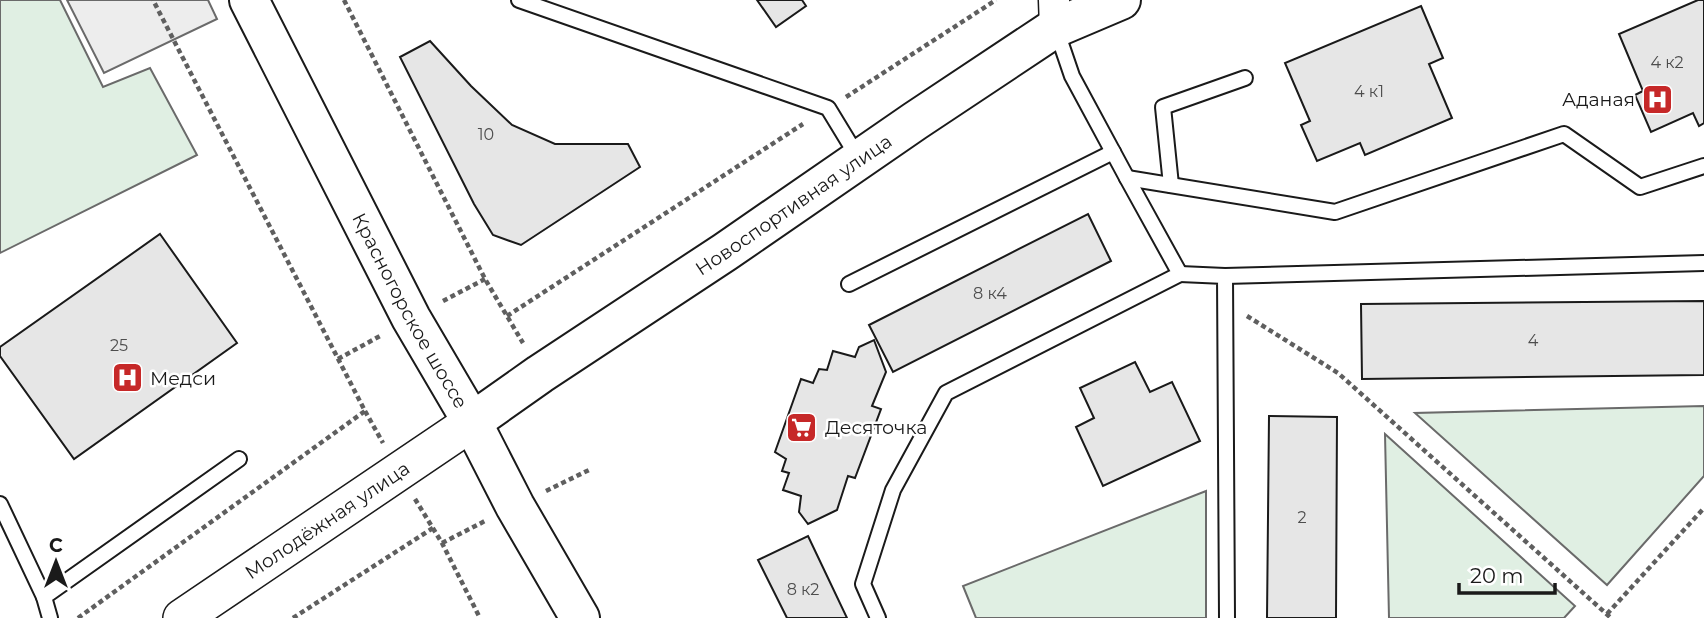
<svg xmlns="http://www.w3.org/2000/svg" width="1704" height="618" font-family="Montserrat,sans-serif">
<rect width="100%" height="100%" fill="#fff"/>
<g fill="#e0efe3" stroke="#6a6a6a" stroke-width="2">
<polygon points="0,0 60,0 103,87 150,68 197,155 0,253"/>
<polygon points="1704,406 1704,476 1607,585 1415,413"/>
<polygon points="1385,434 1575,606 1564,618 1389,618"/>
<polygon points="1206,491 1206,618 976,618 963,586"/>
</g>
<polygon fill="#ededed" stroke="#6a6a6a" stroke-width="2" points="67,0 208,0 217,19 104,73"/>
<g fill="#e6e6e6" stroke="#1a1a1a" stroke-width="2">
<polygon points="757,0 802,0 806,6 776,27"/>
<polygon points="1698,0 1704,0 1704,123 1699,126 1693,113 1651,132 1635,95 1643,91 1619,34"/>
<polygon points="1421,6 1443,58 1429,64 1452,118 1365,155 1360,143 1317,161 1301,125 1310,121 1285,63"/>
<polygon points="430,41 471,86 512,125 555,144 628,144 640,167 521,245 493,235 474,204 400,57"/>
<polygon points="1088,214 1111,261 893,372 869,325"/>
<polygon points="160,234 237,343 74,459 0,356 0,347"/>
<polygon points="1704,301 1704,375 1362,379 1361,304"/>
<polygon points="874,340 886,372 872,406 881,409 855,478 848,476 837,510 808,524 799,512 801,496 783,490 789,473 782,471 786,459 775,452 801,379 813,383 819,369 827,370 833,351 855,357 859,347"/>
<polygon points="1135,362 1150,392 1172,382 1200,441 1103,486 1076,427 1094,418 1080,388"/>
<polygon points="1269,416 1337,417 1336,618 1267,618"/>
<polygon points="808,536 847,618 787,618 758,560"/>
</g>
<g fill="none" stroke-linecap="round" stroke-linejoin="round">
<defs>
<g id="service">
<polyline points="519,0 828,108 859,159"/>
<polyline points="1127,178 1335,212 1564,134 1640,187 1704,166"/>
<polyline points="1171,185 1163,107 1245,78"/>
<polyline points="1180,274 1225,276 1227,618"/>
<polyline points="1225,276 1704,263"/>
<polyline points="849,284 1113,152"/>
<polyline points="0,504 44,597"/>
<polyline points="50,618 44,597 239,459"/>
<polyline points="878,618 863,584 893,490 946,393 1180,274 1127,178 1072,76 1056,29"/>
</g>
<polyline id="minor" points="1054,0 1055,28"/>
<g id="tertiary">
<path id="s1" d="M182 618 472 422"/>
</g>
<g id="secondary">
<path id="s2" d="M249 0 411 318 472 422 515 506 580 618"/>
<path id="s3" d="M472 422 540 374 725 252 915 121 1055 28 1121 0"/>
</g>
</defs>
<use href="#service" stroke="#1a1a1a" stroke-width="18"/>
<use href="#minor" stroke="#1a1a1a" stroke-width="33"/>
<use href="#tertiary" stroke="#1a1a1a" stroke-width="40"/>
<use href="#secondary" stroke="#1a1a1a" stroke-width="42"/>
<g stroke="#5f5f5f" stroke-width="4.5" stroke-dasharray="5 3.5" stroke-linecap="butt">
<polyline points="344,0 485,279 523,343"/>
<polyline points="846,97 996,0"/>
<polyline points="443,301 485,279"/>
<polyline points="507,316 803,124"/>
<polyline points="1247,316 1338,373 1611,618"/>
<polyline points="338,359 380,336"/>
<polyline points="365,411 383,443"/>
<polyline points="546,491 589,470"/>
<polyline points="415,499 442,543 480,618"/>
<polyline points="442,543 485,521"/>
<polyline points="1607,614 1704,508"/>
<polyline points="78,618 365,411 153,0"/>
<polyline points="293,618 433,528"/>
</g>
<use href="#service" stroke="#fff" stroke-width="14"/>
<use href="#minor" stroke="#fff" stroke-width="30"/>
<use href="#tertiary" stroke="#fff" stroke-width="37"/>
<use href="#secondary" stroke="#fff" stroke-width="38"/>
</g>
<defs>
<symbol id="hospital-square" viewBox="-11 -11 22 22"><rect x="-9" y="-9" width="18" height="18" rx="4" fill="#c62828" stroke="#fff"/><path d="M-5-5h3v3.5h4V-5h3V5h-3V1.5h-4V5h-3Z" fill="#fff"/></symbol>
<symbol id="supermarket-square" viewBox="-11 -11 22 22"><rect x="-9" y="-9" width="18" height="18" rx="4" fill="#c62828" stroke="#fff"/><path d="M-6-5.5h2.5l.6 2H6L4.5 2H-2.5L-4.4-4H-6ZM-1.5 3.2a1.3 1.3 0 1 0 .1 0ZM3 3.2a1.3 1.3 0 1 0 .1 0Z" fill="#fff"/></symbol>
</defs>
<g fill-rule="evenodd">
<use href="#hospital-square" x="1640" y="82" width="35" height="35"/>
<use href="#hospital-square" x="110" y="360" width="35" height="35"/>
<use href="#supermarket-square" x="784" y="410" width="35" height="35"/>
</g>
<g text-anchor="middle" stroke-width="5" stroke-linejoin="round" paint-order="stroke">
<g font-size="16" fill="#4d4d4d">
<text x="1667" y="68">4 к2</text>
<text x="1369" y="97">4 к1</text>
<text x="486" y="140">10</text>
<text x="990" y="299">8 к4</text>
<text x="1533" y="346">4</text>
<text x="119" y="351">25</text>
<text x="1302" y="523">2</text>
<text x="803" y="595">8 к2</text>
</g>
<g font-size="19" fill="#1a1a1a" stroke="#fff" text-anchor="start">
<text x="1635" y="106" text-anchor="end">Аданая</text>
<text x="150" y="385">Медси</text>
<text x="825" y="434">Десяточка</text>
</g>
<g font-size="19" fill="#1a1a1a" stroke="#fff">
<text dy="7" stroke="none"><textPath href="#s3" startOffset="388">Новоспортивная улица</textPath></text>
<text dy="7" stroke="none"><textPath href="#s2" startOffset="350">Красногорское шоссе</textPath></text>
<text dy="7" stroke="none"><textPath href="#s1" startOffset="175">Молодёжная улица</textPath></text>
</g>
</g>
<g transform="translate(56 562)" stroke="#ffffff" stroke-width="5" paint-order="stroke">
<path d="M0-5L12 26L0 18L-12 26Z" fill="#1a1a1a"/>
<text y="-10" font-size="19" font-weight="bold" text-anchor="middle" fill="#1a1a1a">С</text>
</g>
<path d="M1459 583v10h96v-10" fill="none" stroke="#1a1a1a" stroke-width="3.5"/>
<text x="1470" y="583" font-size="21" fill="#1a1a1a" stroke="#ffffff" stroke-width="5" paint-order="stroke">20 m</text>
</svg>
